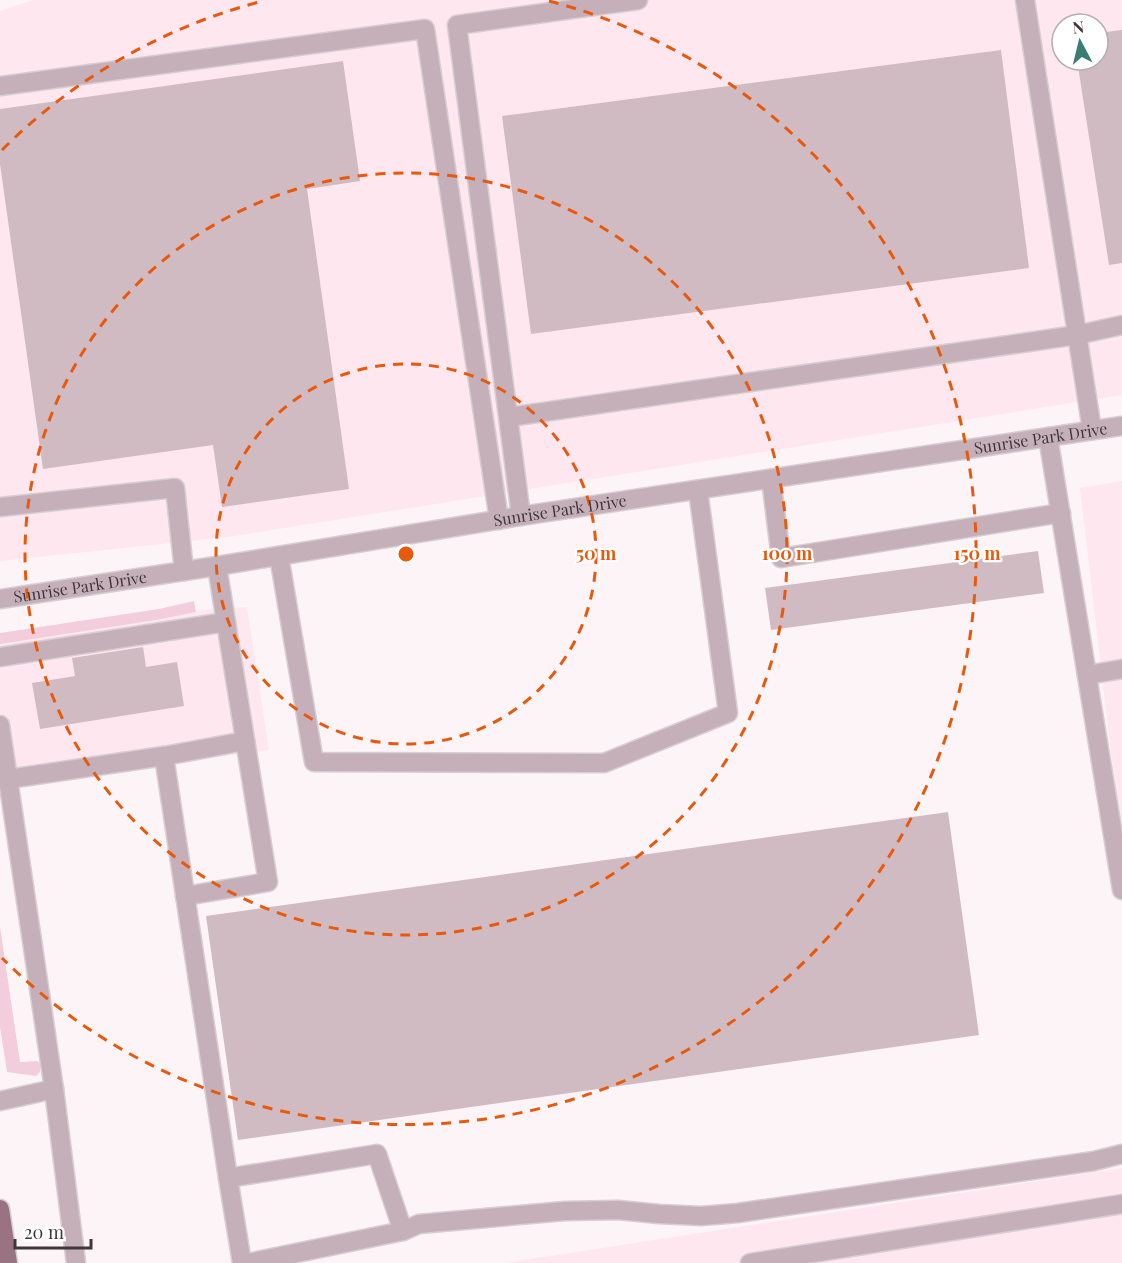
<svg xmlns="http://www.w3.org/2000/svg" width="1122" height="1263" font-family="'Playfair Display',serif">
<rect width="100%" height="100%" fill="#fdf4f8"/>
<g fill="#ffe7f0" fill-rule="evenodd">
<path d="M33 0H1122V395L228 537 0 561V11ZM1062 24H1098V60H1062Z"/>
<polygon points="1122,481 1122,847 1080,488"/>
<polygon points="247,607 269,750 0,786 0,642 211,609"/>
<polygon points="1122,1168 1122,1263 504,1263 518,1261"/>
</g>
<g fill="#f3cddc">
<polygon points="194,601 196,612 156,620 0,644 0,633 159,609"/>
<polygon points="0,927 20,1062 38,1061 40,1063 40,1072 36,1076 7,1072 0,1027"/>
</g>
<g fill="#d1bbc3">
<polygon points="1122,30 1122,263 1109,265 1077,60 1098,60 1098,33"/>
<polygon points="1001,50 1029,268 531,334 502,116"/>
<polygon points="343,61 360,181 307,189 349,489 222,507 213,445 43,469 0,164 0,109"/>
<polygon points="1038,551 1044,593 771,630 765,588"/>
<polygon points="143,647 146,667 177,662 184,706 40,729 32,683 75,676 72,658"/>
<polygon points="948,812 979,1035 238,1140 206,916"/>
</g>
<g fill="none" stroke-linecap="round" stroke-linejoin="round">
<defs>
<g id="minor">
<polyline points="1025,0 1092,430"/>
<polyline points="0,86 425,29 499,520"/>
<polyline points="509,417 1077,335 1122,325"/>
<polyline points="1048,437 1122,890"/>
<polyline points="771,479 781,558 1061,513"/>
<polyline points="0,507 175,488 184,571"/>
<polyline points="521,516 457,25 638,0"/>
<polyline points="279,556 314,762 604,763 728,713 698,490"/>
<path id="s1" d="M0 599 217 566 521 516 1122 426"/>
<polyline points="0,657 226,622 217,566"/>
<polyline points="1087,675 1122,669"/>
<polyline points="0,725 8,779"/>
<polyline points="164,756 245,741"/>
<polyline points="185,896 268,882 226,622"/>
<polyline points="54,1089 8,779 164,756 228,1178"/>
<polyline points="0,1101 54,1089 76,1263"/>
<polyline points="403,1231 419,1224 565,1211 618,1210 659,1214 701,1216 738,1213 1094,1161 1122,1154"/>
<polyline points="242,1263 228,1178 377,1154 403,1231 248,1263"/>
<polyline points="750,1263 1122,1204"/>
</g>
<polyline id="major" points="0,1209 8,1263"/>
</defs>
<use href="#minor" stroke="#d7ced2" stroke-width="21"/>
<use href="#major" stroke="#d7ced2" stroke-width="21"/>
<use href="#minor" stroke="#c5afb8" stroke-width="18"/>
<use href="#major" stroke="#997382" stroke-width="18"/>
</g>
<g fill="none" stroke="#e8590c" stroke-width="3" stroke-dasharray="10 8">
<circle cx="406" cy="554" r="190"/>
<circle cx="406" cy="554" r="381"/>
<path d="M2 150A571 571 0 0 1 263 1M549 1A571 571 0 1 1 2 958"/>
</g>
<g text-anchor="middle" stroke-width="4.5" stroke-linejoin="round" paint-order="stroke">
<g font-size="16" fill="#40373b" stroke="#fff">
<text dy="6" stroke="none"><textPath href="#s1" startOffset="1053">Sunrise Park Drive</textPath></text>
<text dy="6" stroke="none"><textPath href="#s1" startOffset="567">Sunrise Park Drive</textPath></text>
<text dy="6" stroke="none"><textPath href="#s1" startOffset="81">Sunrise Park Drive</textPath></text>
</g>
</g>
<circle cx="406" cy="554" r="9" fill="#e8590c" stroke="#fff" stroke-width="3"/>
<g font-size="18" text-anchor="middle" font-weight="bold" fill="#e8590c" stroke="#fff" stroke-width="4.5" stroke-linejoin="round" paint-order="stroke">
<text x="596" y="560">50 m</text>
<text x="787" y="560">100 m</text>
<text x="977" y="560">150 m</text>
</g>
<g transform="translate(1080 42) rotate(353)"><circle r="28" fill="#ffffff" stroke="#b3afb1" stroke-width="1.5"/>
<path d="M0-4.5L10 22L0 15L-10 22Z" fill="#3a7e72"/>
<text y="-9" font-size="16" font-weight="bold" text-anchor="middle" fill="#40373b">N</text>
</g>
<path d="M15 1239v9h76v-9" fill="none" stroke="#40373b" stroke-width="3"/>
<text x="24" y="1239" font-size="18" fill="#40373b" stroke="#ffffff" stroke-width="4.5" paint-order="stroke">20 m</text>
</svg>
